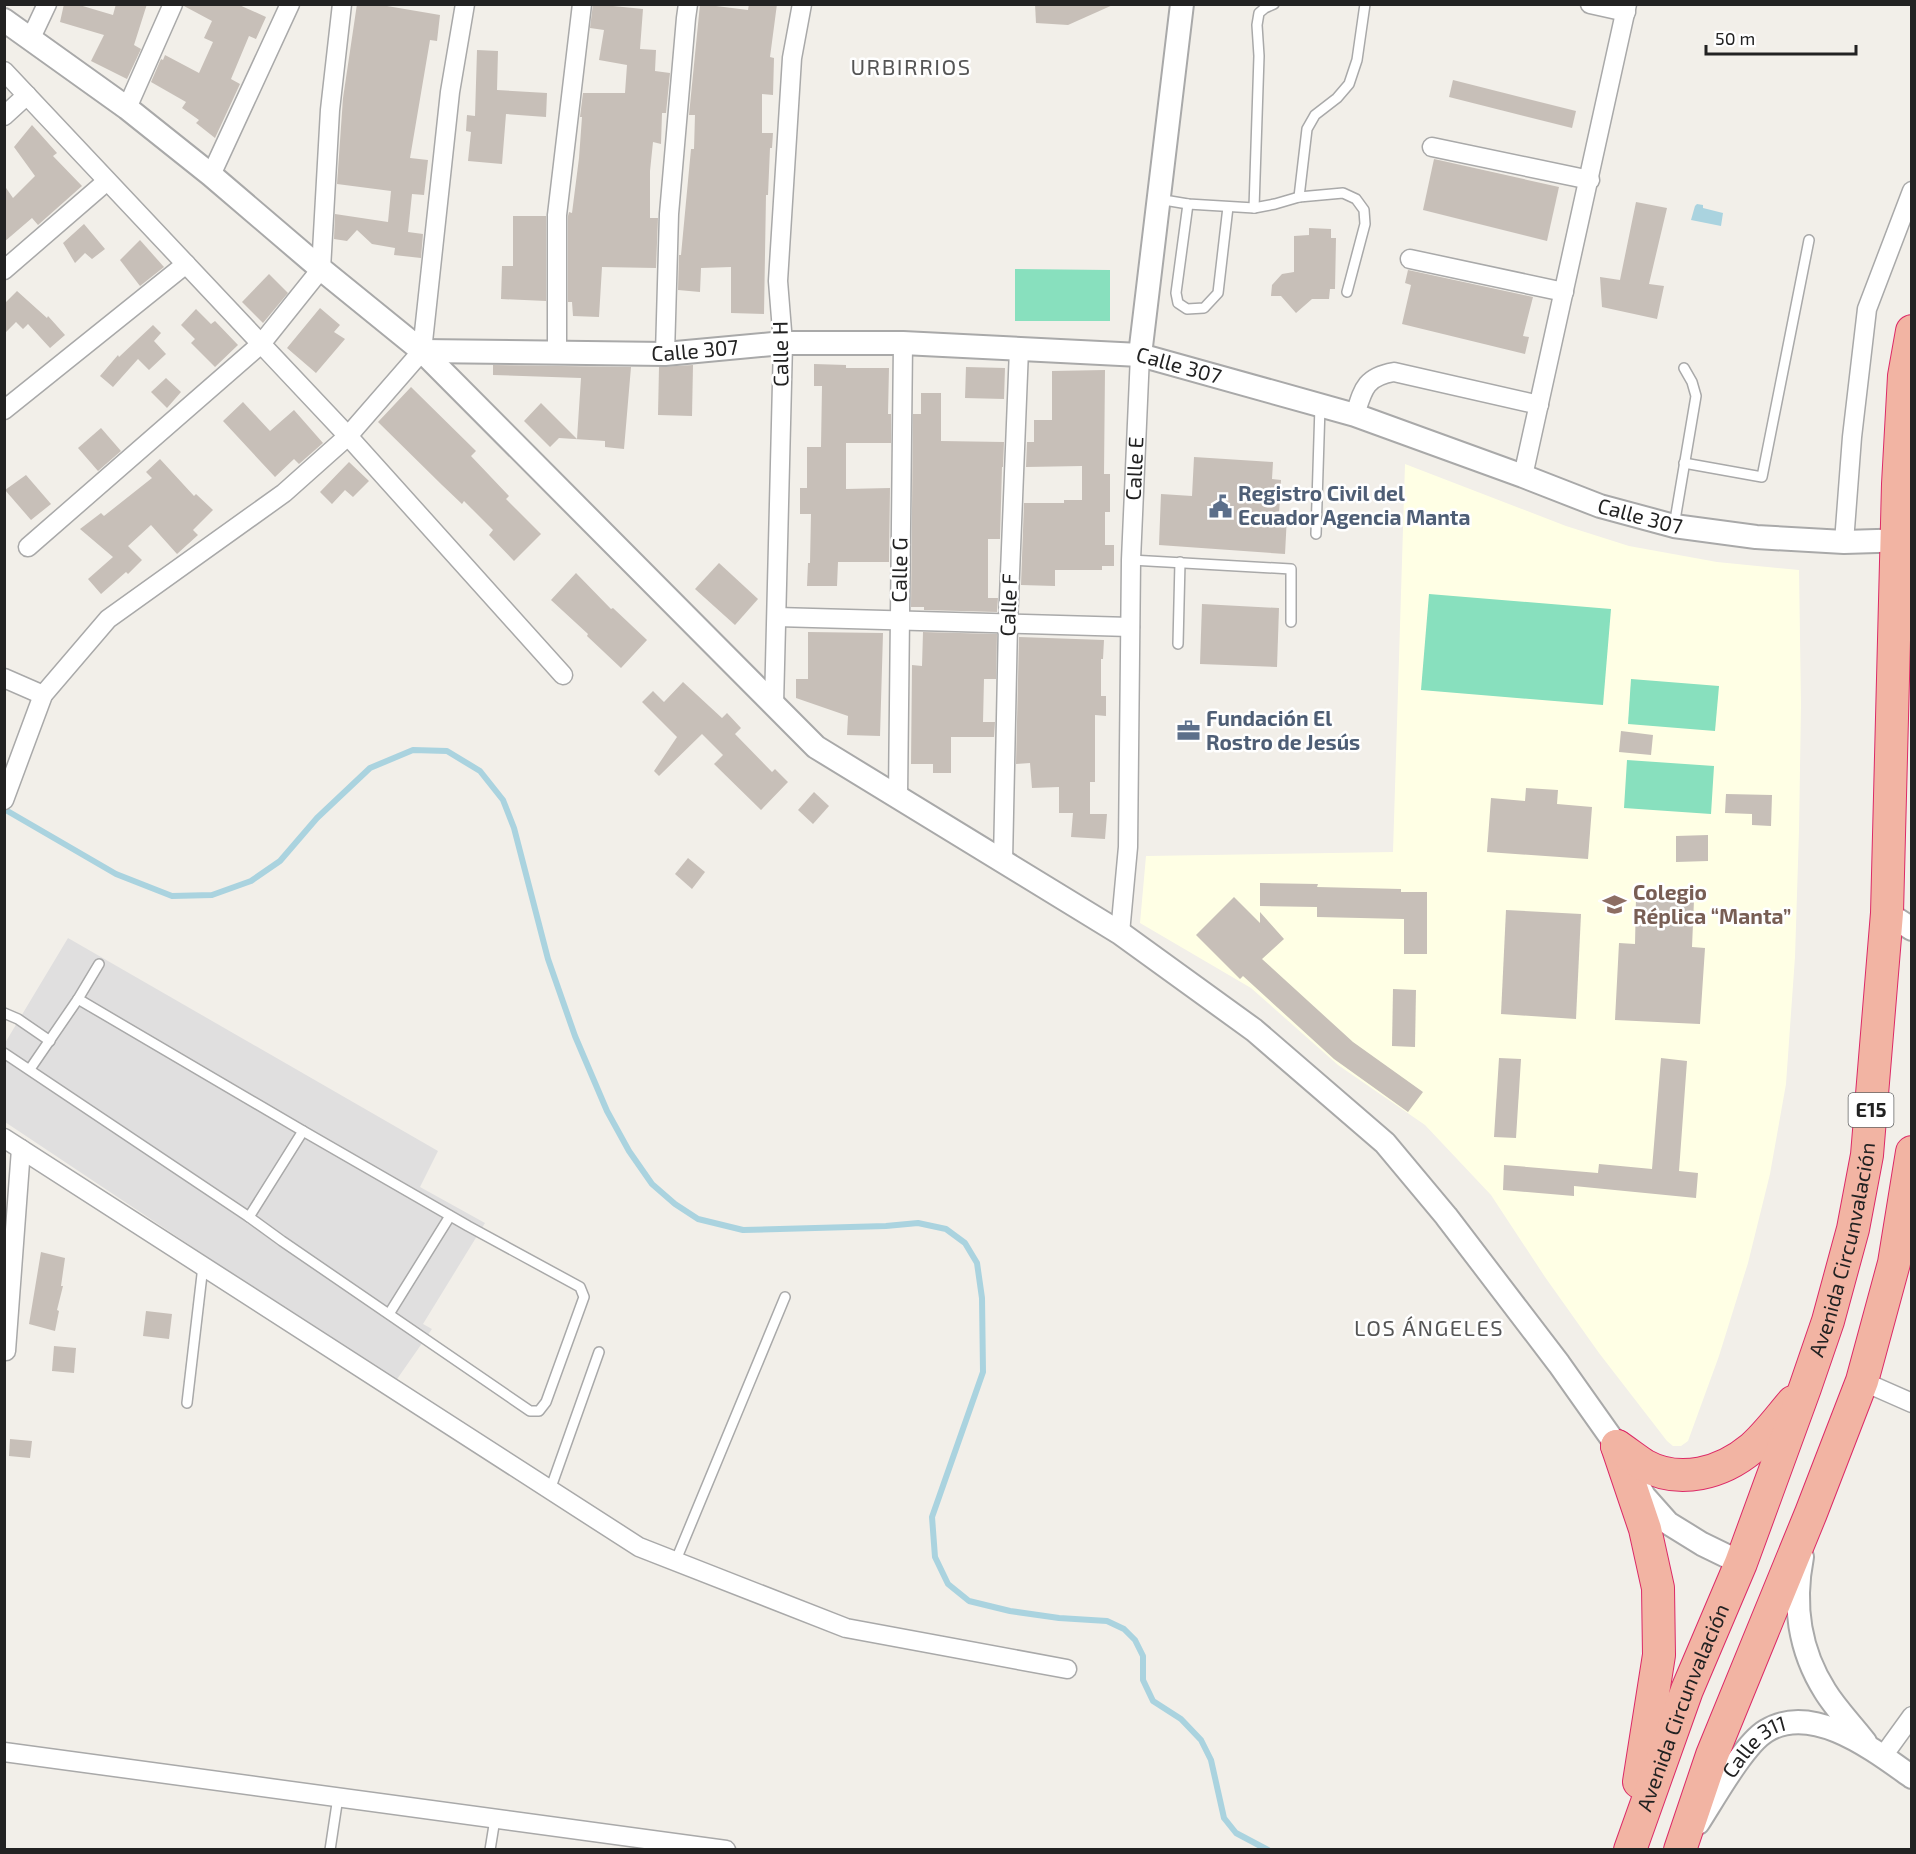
<svg xmlns="http://www.w3.org/2000/svg" width="1916" height="1854" font-family="'Exo 2',sans-serif">
<rect width="100%" height="100%" fill="#f2efe9"/>
<polygon fill="#e0dfdf" points="68,938 438,1151 420,1187 485,1223 423,1324 432,1329 395,1382 5,1122 5,1043"/>
<polygon fill="#ffffe5" points="1405,464 1566,526 1629,546 1717,562 1799,570 1801,705 1799,831 1795,957 1786,1084 1770,1174 1748,1263 1719,1356 1688,1441 1681,1446 1673,1446 1667,1441 1599,1353 1545,1277 1491,1195 1425,1125 1338,1065 1251,988 1140,923 1146,856 1393,852"/>
<g fill="#88e0be">
<polygon points="1015,269 1110,270 1110,321 1015,321"/>
<polygon points="1429,594 1611,609 1603,705 1421,690"/>
<polygon points="1631,679 1719,686 1715,731 1628,724"/>
<polygon points="1627,760 1714,766 1711,814 1624,808"/>
</g>
<polygon fill="#aad3df" points="1697,204 1703,205 1703,208 1723,213 1721,226 1691,220 1695,206"/>
<g fill="none" stroke-linecap="round" stroke-linejoin="round">
<polyline stroke="#aad3df" stroke-width="6" points="4,809 116,874 172,896 212,895 251,881 280,861 317,818 370,768 413,750 447,751 480,771 503,800 514,828 548,959 575,1036 607,1111 629,1151 652,1184 675,1204 698,1219 743,1230 886,1226 918,1223 946,1229 965,1243 977,1263 982,1298 983,1372 932,1517 935,1557 948,1584 969,1601 1010,1611 1059,1618 1107,1621 1124,1629 1135,1640 1143,1656 1143,1680 1153,1701 1181,1719 1201,1740 1211,1760 1224,1818 1236,1833 1268,1850"/>
</g>
<g fill="#c7bfb8">
<polygon points="64,4 76,4 113,15 116,4 147,4 134,45 141,49 127,79 91,61 104,35 60,22"/>
<polygon points="184,4 237,4 266,17 256,39 249,36 231,79 240,84 215,138 196,123 199,120 182,108 186,102 151,82 161,59 163,60 165,55 199,73 213,42 204,38 212,21 184,6"/>
<polygon points="357,4 387,4 387,6 440,15 437,41 430,40 410,158 428,160 424,195 412,194 408,232 423,234 421,258 394,255 395,248 372,244 357,230 347,241 334,239 335,214 388,222 391,191 337,184 343,98"/>
<polygon points="593,4 643,9 640,49 656,50 655,71 670,73 666,113 662,113 661,144 653,142 650,171 650,218 658,218 656,268 602,267 599,317 573,316 572,302 568,302 568,216 569,212 572,213 579,158 582,117 580,117 583,93 625,93 627,65 599,60 604,30 590,28"/>
<polygon points="700,4 748,10 749,4 777,4 770,57 774,58 773,95 762,94 762,133 773,133 772,148 770,148 768,195 766,195 764,314 731,313 731,267 701,268 700,292 678,290 679,255 681,255 691,149 694,149 695,115 689,115"/>
<polygon points="1035,4 1115,4 1068,25 1036,23"/>
<polygon points="477,50 498,51 497,90 547,93 546,117 506,114 502,164 468,161 471,132 466,131 467,115 475,116"/>
<polygon points="1453,80 1576,111 1572,128 1449,97"/>
<polygon points="32,125 57,153 53,156 82,186 38,225 32,218 4,242 4,185 13,198 35,176 14,147"/>
<polygon points="1434,159 1559,187 1547,241 1423,210"/>
<polygon points="1636,202 1667,208 1649,284 1664,286 1657,319 1602,307 1600,277 1620,280"/>
<polygon points="513,216 546,216 546,301 501,299 502,266 513,266"/>
<polygon points="84,224 105,249 92,259 85,253 75,263 63,243"/>
<polygon points="1309,228 1331,229 1331,238 1336,238 1335,289 1330,289 1329,299 1312,299 1296,313 1281,296 1271,296 1272,285 1282,274 1294,272 1294,236 1309,235"/>
<polygon points="140,240 164,267 140,286 120,260"/>
<polygon points="1408,270 1533,297 1523,336 1529,337 1525,354 1402,324 1411,285 1405,283"/>
<polygon points="269,274 288,293 263,323 242,302"/>
<polygon points="17,291 47,318 48,316 65,335 50,348 28,324 23,329 16,322 4,334 4,304"/>
<polygon points="320,308 340,325 334,332 345,339 316,373 287,348"/>
<polygon points="196,309 211,324 215,321 238,345 215,367 191,343 195,339 181,325"/>
<polygon points="153,325 161,333 154,341 166,354 149,370 138,359 113,387 100,376 118,355 119,357"/>
<polygon points="814,364 846,365 846,368 889,368 888,414 891,414 891,443 846,443 846,489 890,488 889,562 838,562 837,586 807,586 808,563 810,563 811,514 800,514 800,488 807,488 807,447 821,447 822,386 814,386"/>
<polygon points="493,365 631,367 624,449 605,447 605,441 559,438 550,447 524,421 541,403 577,439 581,378 493,375"/>
<polygon points="693,365 692,416 658,415 659,367"/>
<polygon points="966,367 1005,368 1004,399 965,398"/>
<polygon points="1105,370 1104,474 1110,474 1110,512 1105,512 1105,545 1114,545 1114,566 1102,566 1102,570 1055,570 1055,586 1021,585 1024,503 1064,503 1064,500 1082,500 1082,466 1026,467 1027,442 1034,442 1034,420 1052,420 1052,371"/>
<polygon points="166,378 181,392 167,408 151,392"/>
<polygon points="411,387 476,451 471,456 509,496 506,499 541,534 514,561 489,535 493,530 464,501 462,504 442,485 378,422"/>
<polygon points="921,393 941,393 941,441 1004,442 1003,467 1002,467 1000,539 988,539 988,598 998,598 997,612 924,610 924,607 911,607 913,414 921,414"/>
<polygon points="243,402 270,431 294,410 323,443 299,464 294,459 275,477 223,421"/>
<polygon points="101,428 121,451 98,471 78,448"/>
<polygon points="1194,457 1273,462 1272,479 1281,480 1279,515 1287,516 1285,554 1159,545 1161,494 1192,496"/>
<polygon points="160,459 194,496 196,494 213,510 193,530 198,535 177,554 151,525 128,546 142,560 128,574 126,572 101,594 88,579 113,557 80,529 101,513 104,516 152,478 146,472"/>
<polygon points="349,462 369,481 353,497 345,490 332,504 320,492"/>
<polygon points="26,475 51,504 31,520 5,490"/>
<polygon points="719,563 758,599 735,625 695,589"/>
<polygon points="576,573 611,609 613,608 647,640 621,668 587,636 588,634 551,600"/>
<polygon points="1202,604 1279,608 1277,667 1200,664"/>
<polygon points="808,632 883,633 880,736 847,735 848,716 796,698 796,679 808,679"/>
<polygon points="923,632 997,634 996,679 984,679 983,722 995,722 994,737 951,737 951,773 933,773 933,764 911,764 912,665 922,666"/>
<polygon points="1019,637 1104,640 1103,659 1101,659 1101,696 1106,696 1106,716 1095,715 1095,782 1090,782 1090,814 1107,814 1105,839 1071,837 1073,813 1059,813 1059,787 1032,788 1030,763 1016,764"/>
<polygon points="683,682 722,718 727,713 741,728 735,734 772,772 775,769 788,782 761,810 714,764 723,755 702,734 659,776 654,771 677,737 642,702 653,691 664,702"/>
<polygon points="1621,731 1653,735 1651,755 1619,752"/>
<polygon points="1526,788 1558,790 1557,804 1592,807 1588,859 1487,852 1491,798 1525,801"/>
<polygon points="814,792 829,806 813,824 798,810"/>
<polygon points="1726,794 1772,795 1771,826 1752,825 1752,814 1725,813"/>
<polygon points="1708,835 1708,861 1676,862 1676,836"/>
<polygon points="688,858 705,872 692,889 675,874"/>
<polygon points="1260,883 1318,884 1317,887 1401,889 1401,892 1427,892 1427,954 1404,954 1404,919 1317,917 1317,907 1260,906"/>
<polygon points="1234,897 1260,923 1260,912 1284,939 1262,959 1353,1042 1423,1092 1408,1112 1334,1059 1243,976 1240,979 1196,935"/>
<polygon points="1636,897 1694,900 1692,947 1705,948 1700,1024 1615,1020 1619,943 1635,944"/>
<polygon points="1506,910 1581,914 1576,1019 1501,1014"/>
<polygon points="1393,989 1416,990 1415,1047 1392,1046"/>
<polygon points="1499,1058 1521,1059 1516,1138 1494,1137"/>
<polygon points="1661,1058 1687,1061 1679,1171 1698,1173 1696,1198 1574,1186 1574,1196 1503,1190 1504,1165 1598,1173 1599,1164 1652,1169"/>
<polygon points="41,1252 65,1258 61,1286 63,1286 57,1310 59,1311 55,1331 29,1324"/>
<polygon points="146,1311 172,1314 169,1339 143,1336"/>
<polygon points="54,1346 76,1348 74,1373 52,1371"/>
<polygon points="10,1439 32,1441 30,1458 9,1456"/>
</g>
<g fill="none" stroke-linecap="round" stroke-linejoin="round">
<defs>
<g id="service">
<polyline points="1299,197 1307,129 1315,115 1337,98 1349,84 1357,60 1365,4"/>
<polyline points="1158,199 1188,204 1254,208 1275,204 1299,197 1343,193 1356,199 1364,210 1365,224 1347,292"/>
<polyline points="1188,204 1176,293 1178,303 1187,309 1204,308 1218,293 1228,207"/>
<polyline points="1254,208 1259,56 1257,25 1259,13 1265,8 1274,4"/>
<polyline points="1684,463 1762,477 1809,240"/>
<polyline points="1674,526 1696,396 1692,382 1684,368"/>
<polyline points="1316,534 1320,406"/>
<polyline points="1131,560 1291,569 1291,622"/>
<polyline points="1178,644 1180,562"/>
<polyline points="4,1013 18,1019 50,1041"/>
<polyline points="4,1053 249,1217 303,1131 78,999"/>
<polyline points="30,1069 78,999 99,964"/>
<polyline points="249,1217 282,1241 530,1411 539,1411 546,1402 584,1297 580,1287 468,1226 303,1131"/>
<polyline points="389,1314 450,1216"/>
<polyline points="187,1403 203,1266"/>
<polyline points="550,1490 599,1352"/>
<polyline points="676,1560 785,1297"/>
<polyline points="330,1850 338,1797"/>
<polyline points="490,1850 495,1819"/>
</g>
<g id="minor">
<polyline points="1590,4 1626,12"/>
<polyline points="30,40 47,4"/>
<polyline points="4,71 348,436 563,675"/>
<polyline points="127,108 173,4"/>
<polyline points="4,116 27,95"/>
<polyline points="1432,147 1590,180"/>
<polyline points="211,175 290,4"/>
<polyline points="1410,259 1564,292"/>
<polyline points="4,270 107,181"/>
<polyline points="557,352 557,215 582,4"/>
<polyline points="665,354 669,214 686,18 688,4"/>
<polyline points="4,410 186,264"/>
<path d="M1355 415C1363 389 1365 377 1394 372L1539 405"/>
<polyline points="1523,476 1627,4"/>
<polyline points="1844,542 1852,437 1867,309 1912,191"/>
<polyline points="28,547 261,344 321,269 330,110 342,4"/>
<polyline points="777,617 1130,627"/>
<polyline points="4,678 43,695"/>
<polyline points="774,705 783,343 778,281 792,58 802,4"/>
<polyline points="898,797 903,343"/>
<polyline points="4,800 43,695 108,619 284,493 348,436 422,351 450,92 465,4"/>
<polyline points="1003,861 1008,623 1019,349"/>
<path id="s1" d="M1120 933 1128 847 1131 560 1140 355"/>
<polyline points="4,1138 639,1547 846,1628 1067,1669"/>
<polyline points="6,1351 21,1149"/>
<polyline points="1862,1381 1912,1403"/>
<polyline points="4,1752 726,1850"/>
<polyline points="1883,1756 1912,1716"/>
</g>
<g id="tertiary">
<polyline points="4,20 127,108 211,175 321,269 422,351 816,747 1120,933 1254,1030 1385,1143 1446,1216 1559,1364 1617,1446 1644,1496 1668,1523 1702,1544 1741,1563"/>
<path id="s2" d="M422 351 665 354 783 343H903L1140 355 1355 415 1523 476 1600 506 1674 526 1756 537 1844 542 1910 540"/>
<polyline points="1140,355 1182,4"/>
<polyline points="1887,913 1912,929"/>
<path d="M1802 1557C1793 1603 1799 1650 1825 1691 1836 1709 1852 1725 1865 1742"/>
<path id="s3" d="M1698 1823C1713 1800 1744 1744 1766 1731 1813 1702 1875 1751 1912 1777"/>
</g>
<g id="trunk">
<polyline points="1617,1446 1645,1529 1658,1588 1659,1655 1639,1782"/>
<path d="M1617 1446C1626 1452 1635 1459 1644 1465 1680 1485 1722 1473 1752 1448 1767 1435 1780 1417 1793 1402"/>
<path id="s4" d="M1630 1850 1687 1690 1741 1563 1805 1388 1828 1321 1853 1229 1867 1155 1887 913 1898 484 1904 376 1912 331"/>
<polyline points="1680,1850 1712,1755 1811,1513 1862,1381 1894,1263 1912,1152"/>
</g>
</defs>
<use href="#service" stroke="#a9a9a9" stroke-width="12"/>
<use href="#minor" stroke="#a9a9a9" stroke-width="21"/>
<use href="#tertiary" stroke="#a9a9a9" stroke-width="26"/>
<use href="#trunk" stroke="#dc2a67" stroke-width="34"/>
<use href="#service" stroke="#fff" stroke-width="9"/>
<use href="#minor" stroke="#fff" stroke-width="18"/>
<use href="#tertiary" stroke="#fff" stroke-width="22"/>
<use href="#trunk" stroke="#f2b4a3" stroke-width="32"/>
</g>
<defs>
<symbol id="civic-bare" viewBox="-9 -9 18 18"><path d="M-.6-6.5H3V-4.5H.6V-3L4-1V1h2V6H-6V1h2V-1L-.6-3ZM-1.2 2.5V6h2.4V2.5Z" fill="#5c6f8a" stroke="#fff" stroke-width="2.5" paint-order="stroke"/></symbol>
<symbol id="office-bare" viewBox="-9 -9 18 18"><path d="M-6-3h4V-5.5h4V-3h4V5H-6ZM-1-4.5V-3h2v-1.5ZM-6 0V1H6V0Z" fill="#5c6f8a" stroke="#fff" stroke-width="2.5" paint-order="stroke"/></symbol>
<symbol id="school-bare" viewBox="-9 -9 18 18"><path d="M0-5L7-2L0 1L-7-2ZM-4 1L0 2.5L4 1V4Q0 6-4 4Z" fill="#8d6e63" stroke="#fff" stroke-width="2.5" paint-order="stroke"/></symbol>
</defs>
<g fill-rule="evenodd">
<use href="#civic-bare" x="1204" y="490" width="33" height="33"/>
<use href="#office-bare" x="1172" y="714" width="33" height="33"/>
<use href="#school-bare" x="1598" y="888" width="33" height="33"/>
</g>
<g text-anchor="middle" stroke-width="5" stroke-linejoin="round" paint-order="stroke">
<rect fill="#fff" stroke="#646464" stroke-width="1.5" x="1848.5" y="1093" width="45" height="34" rx="4.5"/>
<g font-size="20" font-weight="bold" fill="#222">
<text x="1871" y="1117">E15</text>
</g>
<g font-size="21" fill="#222" stroke="#fff">
<text dy="7" stroke="none"><textPath href="#s2" startOffset="273">Calle 307</textPath></text>
<text transform="translate(781 354) rotate(-91)" y="7">Calle H</text>
<text dy="7" stroke="none"><textPath href="#s2" startOffset="759">Calle 307</textPath></text>
<text dy="7" stroke="none"><textPath href="#s1" startOffset="465">Calle E</textPath></text>
<text dy="7" stroke="none"><textPath href="#s2" startOffset="1245">Calle 307</textPath></text>
<text transform="translate(900 570) rotate(-89)" y="7">Calle G</text>
<text transform="translate(1009 605) rotate(-88)" y="7">Calle F</text>
<text dy="7" stroke="none"><textPath href="#s4" startOffset="638">Avenida Circunvalación</textPath></text>
<text dy="7" stroke="none"><textPath href="#s4" startOffset="152">Avenida Circunvalación</textPath></text>
<text dy="7" stroke="none"><textPath href="#s3" startOffset="96">Calle 311</textPath></text>
</g>
<g font-size="21" font-weight="bold" fill="#4e5e75" stroke="#fff" text-anchor="start">
<text x="1238" y="501">Registro Civil del<tspan x="1238" dy="24">Ecuador Agencia Manta</tspan></text>
<text x="1206" y="726">Fundación El<tspan x="1206" dy="24">Rostro de Jesús</tspan></text>
</g>
<g font-size="21" font-weight="bold" fill="#785e54" stroke="#fff" text-anchor="start">
<text x="1633" y="900">Colegio<tspan x="1633" dy="24">Réplica “Manta”</tspan></text>
</g>
<g font-size="22" letter-spacing="1.5" fill="#555" stroke="#fff">
<text x="911" y="75">URBIRRIOS</text>
<text x="1429" y="1336">LOS ÁNGELES</text>
</g>
</g>
<rect width="1916" height="1854" fill="none" stroke="#222222" stroke-width="12"/>
<path d="M1706 45v9h150v-9" fill="none" stroke="#222222" stroke-width="3"/>
<text x="1715" y="45" font-size="18" fill="#222222" stroke="#ffffff" stroke-width="4.5" paint-order="stroke">50 m</text>
</svg>
